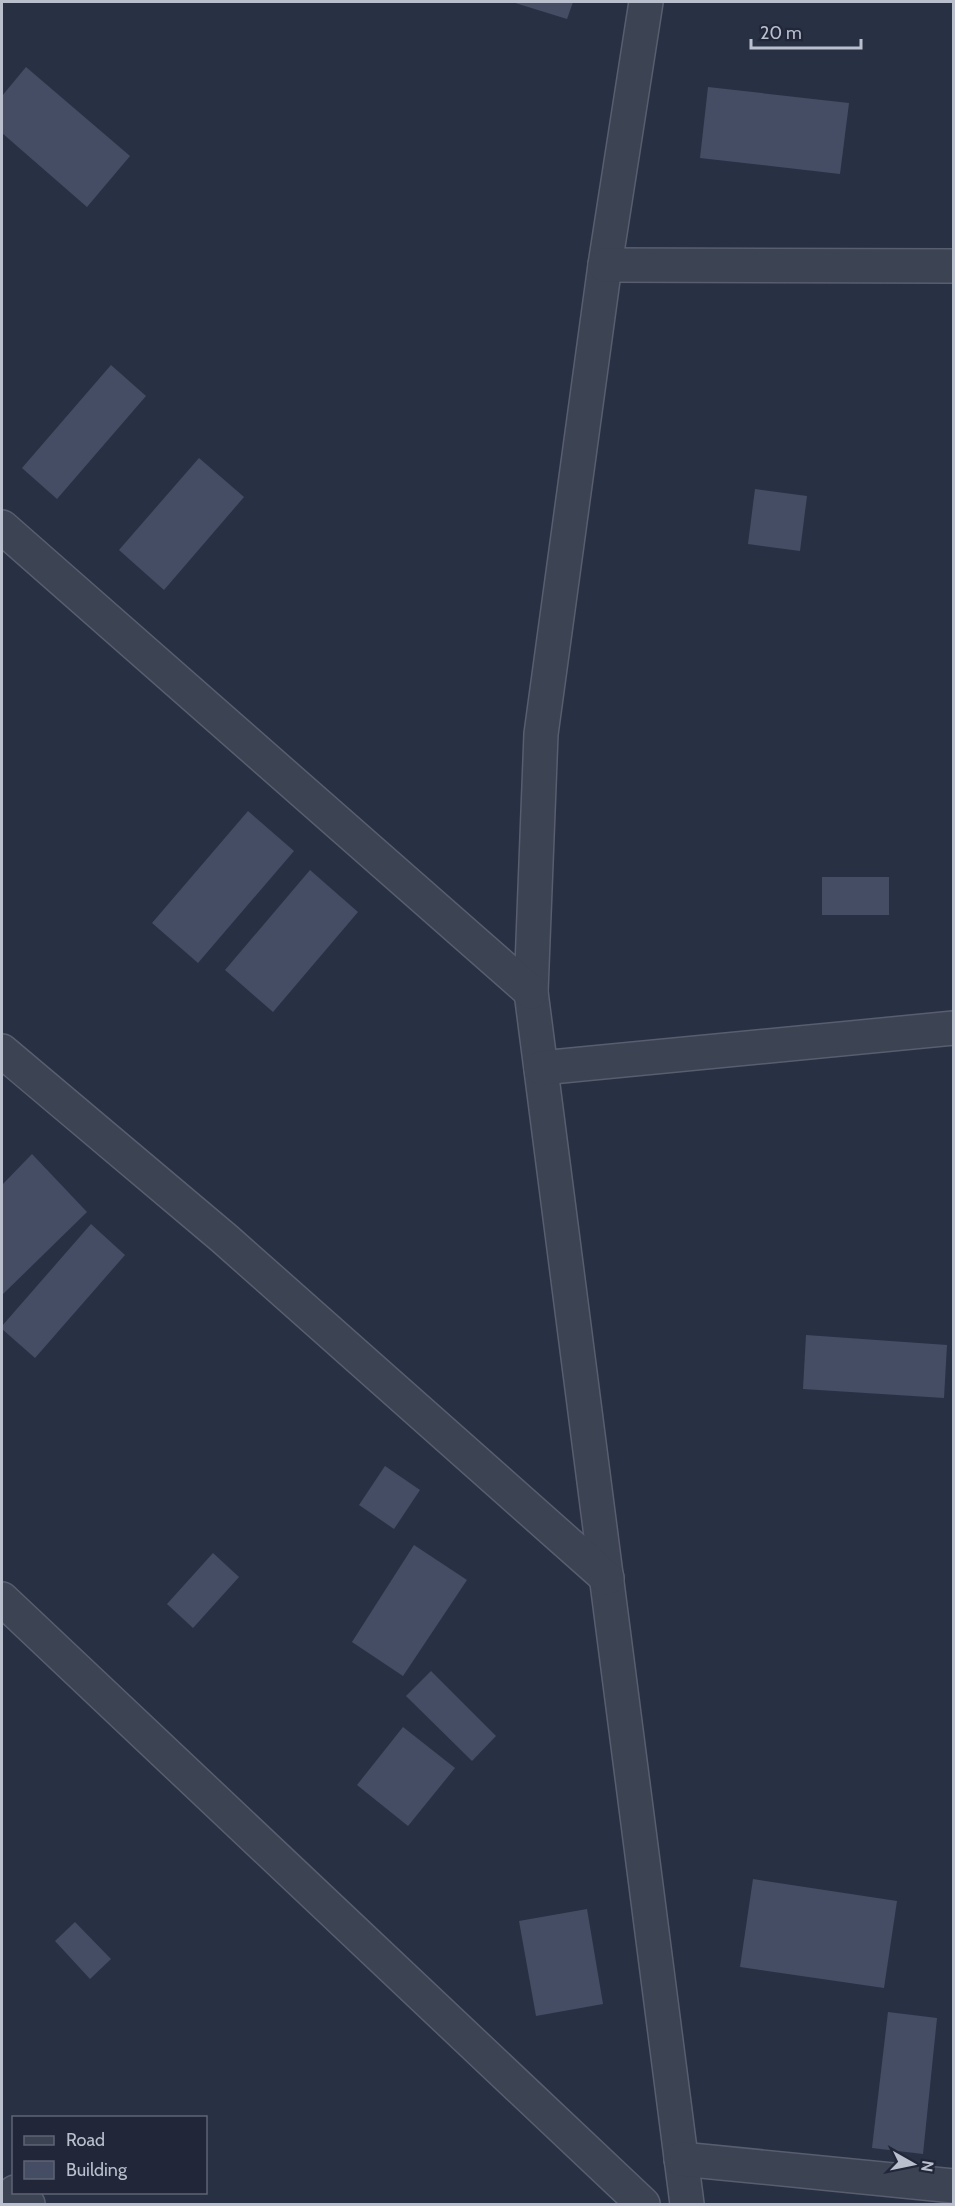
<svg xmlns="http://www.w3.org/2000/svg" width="955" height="2206" font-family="Cabin,sans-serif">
<rect width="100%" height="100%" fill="#283044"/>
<g fill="#444d64">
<polygon points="512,2 573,2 567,19"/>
<polygon points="26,67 130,156 87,207 2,133 2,96"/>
<polygon points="708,87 849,103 840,174 700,158"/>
<polygon points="111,365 146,396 57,499 22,468"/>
<polygon points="199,458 244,497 164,590 119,550"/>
<polygon points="755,489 807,496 800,551 748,544"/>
<polygon points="248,811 294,851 198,963 152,923"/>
<polygon points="310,870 358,912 273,1012 225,970"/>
<rect x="822" y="877" width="67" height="38"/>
<polygon points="32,1154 87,1212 2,1295 2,1185"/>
<polygon points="91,1224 125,1255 35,1358 2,1329 2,1326"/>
<polygon points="806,1335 947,1345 944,1398 803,1389"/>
<polygon points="385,1466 420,1490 394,1529 359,1505"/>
<polygon points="414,1545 467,1580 403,1676 352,1642"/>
<polygon points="213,1553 239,1577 193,1628 167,1604"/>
<polygon points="431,1671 496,1736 472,1761 406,1696"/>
<polygon points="403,1727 455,1768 408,1826 357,1785"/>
<polygon points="753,1879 897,1901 884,1988 740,1967"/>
<polygon points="587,1909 603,2004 536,2016 519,1921"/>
<polygon points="75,1922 111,1959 90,1979 55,1941"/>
<polygon points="888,2012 937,2018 923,2154 872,2148"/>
</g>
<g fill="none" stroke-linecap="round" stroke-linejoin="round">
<defs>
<g id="street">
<polyline points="646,2 605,265 541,734 531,992 687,2204"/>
<polyline points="605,265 954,266"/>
<polyline points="2,527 531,992"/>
<polyline points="2,1051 225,1239 607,1578"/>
<polyline points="541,1068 954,1028"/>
<polyline points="2,1599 643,2204"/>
<polyline points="681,2159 954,2186"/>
<polyline points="15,2192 28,2204"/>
</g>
</defs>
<use href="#street" stroke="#585e6e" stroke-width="36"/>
<use href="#street" stroke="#3c4353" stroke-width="33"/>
</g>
<rect width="955" height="2206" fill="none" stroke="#babfcd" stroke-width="6"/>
<rect x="12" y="2116" width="195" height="78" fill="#212739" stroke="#5e6474" stroke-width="1.5"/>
<rect x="24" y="2136" width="30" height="9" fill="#3c4353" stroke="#5e6474" stroke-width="1.5"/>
<text x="66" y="2146" font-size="18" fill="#babfcd">Road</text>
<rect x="24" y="2161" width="30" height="18" fill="#444d64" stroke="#5e6474" stroke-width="1.5"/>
<text x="66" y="2176" font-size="18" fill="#babfcd">Building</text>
<g transform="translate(913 2164) rotate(99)" stroke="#212739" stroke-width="4.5" paint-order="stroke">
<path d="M0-4.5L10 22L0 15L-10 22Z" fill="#babfcd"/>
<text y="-9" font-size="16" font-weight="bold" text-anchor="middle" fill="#babfcd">N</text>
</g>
<path d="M751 39v9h110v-9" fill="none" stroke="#babfcd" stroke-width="3"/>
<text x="760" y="39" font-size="18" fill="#babfcd" stroke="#212739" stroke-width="4.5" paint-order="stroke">20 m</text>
</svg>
